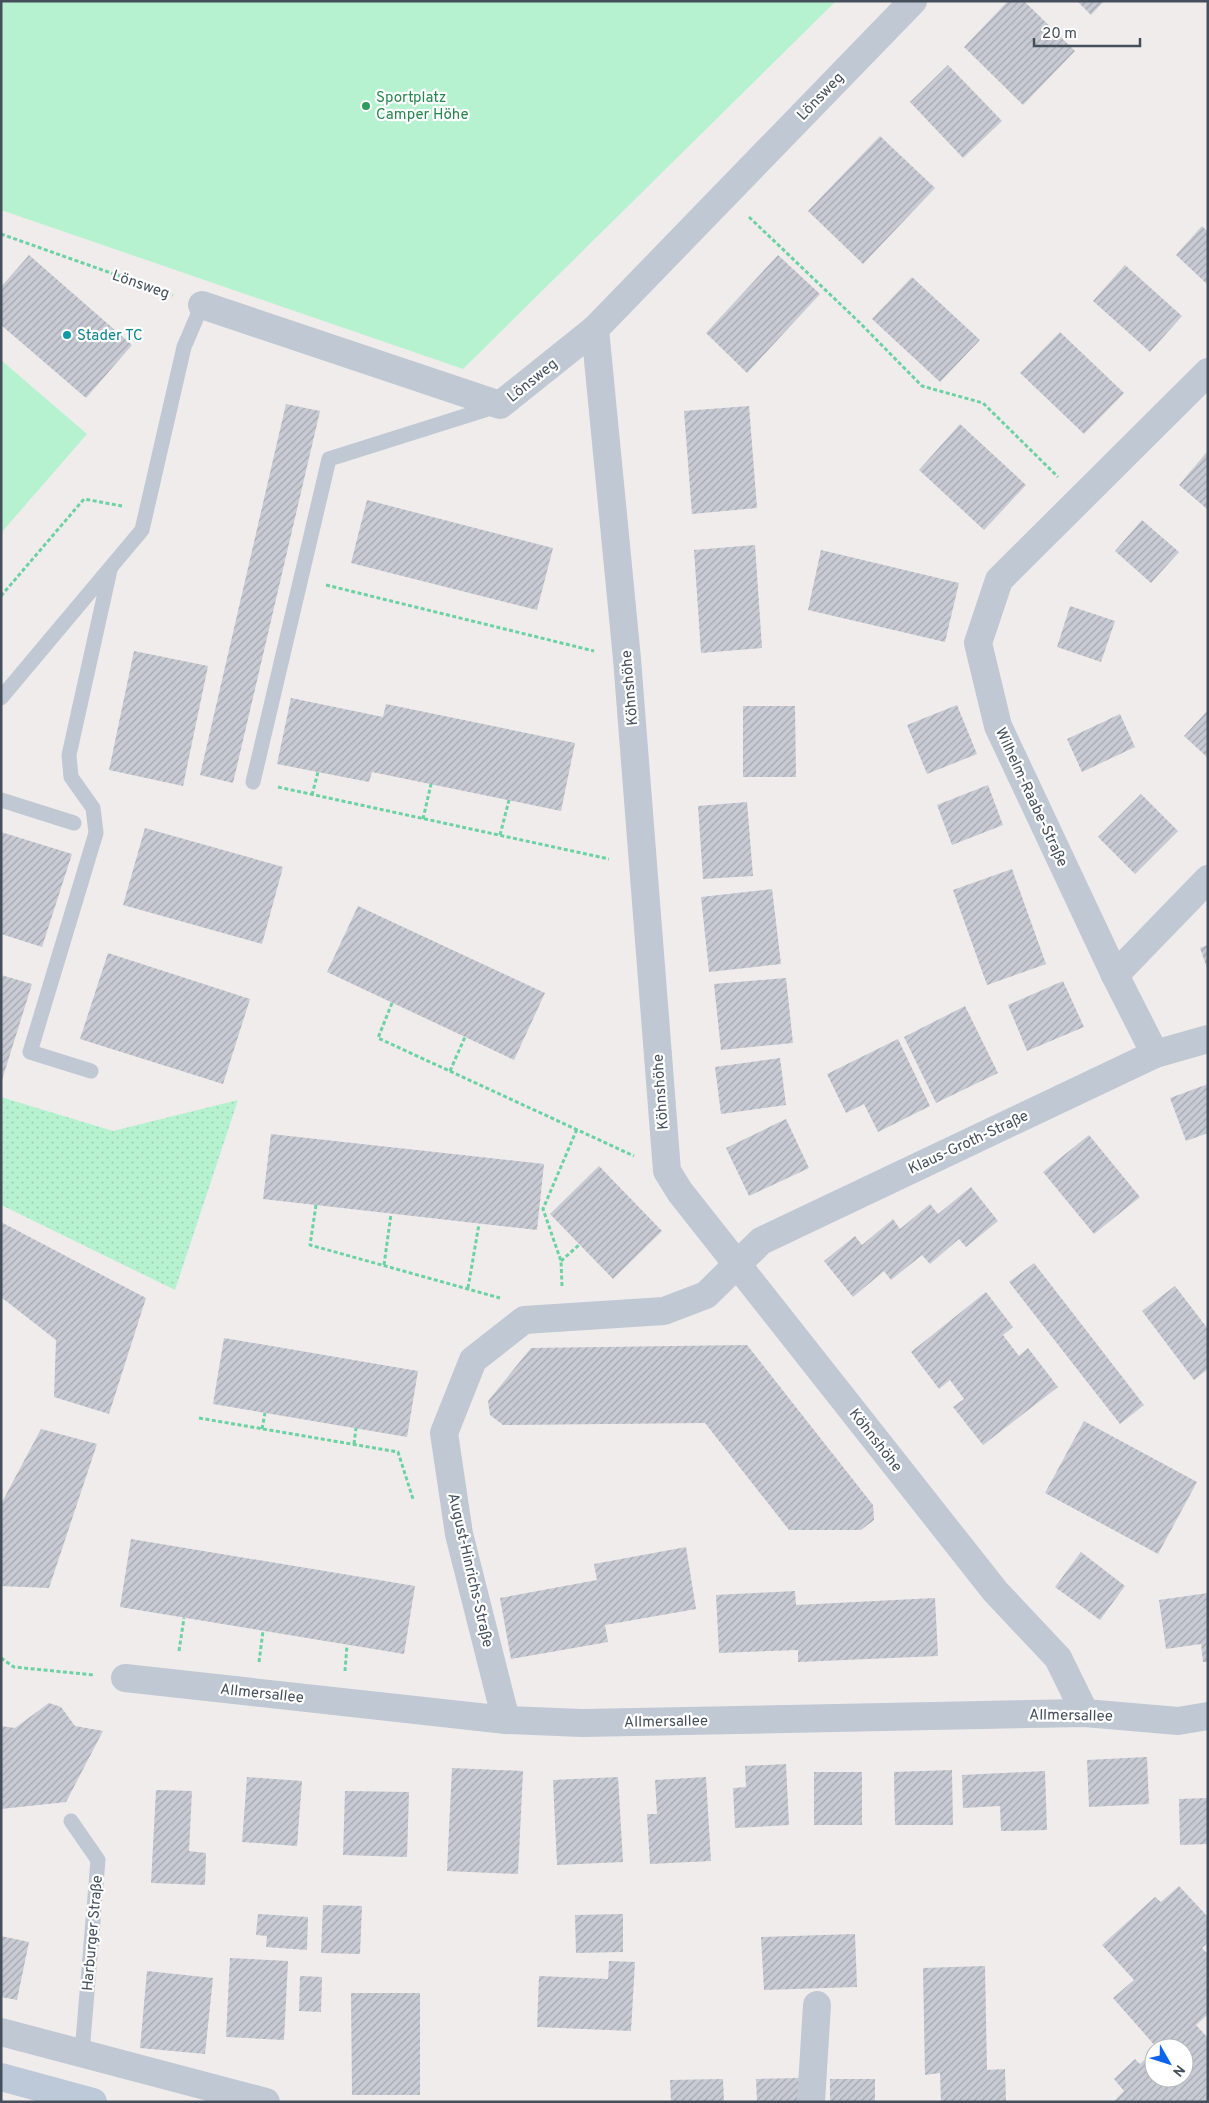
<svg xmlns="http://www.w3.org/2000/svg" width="1209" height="2103" font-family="Overpass,sans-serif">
<defs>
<pattern id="grass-dots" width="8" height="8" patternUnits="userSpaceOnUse" patternTransform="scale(1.25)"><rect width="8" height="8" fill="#b6f2d0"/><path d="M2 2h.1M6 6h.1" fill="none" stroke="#9ed1b5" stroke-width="1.8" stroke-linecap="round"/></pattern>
<pattern id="building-hatch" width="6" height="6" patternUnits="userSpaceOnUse" patternTransform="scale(1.25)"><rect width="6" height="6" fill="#c8cbd3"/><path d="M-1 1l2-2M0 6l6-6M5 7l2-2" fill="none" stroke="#a4a7ae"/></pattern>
</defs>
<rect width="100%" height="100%" fill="#f0ecec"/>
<polygon fill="url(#grass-dots)" points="1,1097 113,1131 238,1100 175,1290 1,1205"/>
<g fill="#b6f2d0">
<polygon points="1,1 836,1 463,369 1,210"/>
<polygon points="1,360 87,434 1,533"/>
</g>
<g fill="url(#building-hatch)">
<polygon points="1008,1 1024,1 1075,51 1023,105 964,47"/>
<polygon points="1077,1 1104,1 1091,15"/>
<polygon points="948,65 1002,121 963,158 910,102"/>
<polygon points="880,136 935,188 863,264 808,211"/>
<polygon points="1202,226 1208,232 1208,285 1176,255"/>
<polygon points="29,255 132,345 86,398 1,325 1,287"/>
<polygon points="778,255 820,294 747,373 706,333"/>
<polygon points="1125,265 1182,316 1150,352 1093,301"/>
<polygon points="912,277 980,340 940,382 872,319"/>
<polygon points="1060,332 1124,393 1084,434 1020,373"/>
<polygon points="286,404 320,411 233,783 200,775"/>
<polygon points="749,406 757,508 692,514 684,411"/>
<polygon points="960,424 1026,485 984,530 919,470"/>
<polygon points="1206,453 1208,455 1208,510 1179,485"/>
<polygon points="367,500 553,548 537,610 351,563"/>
<polygon points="1142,520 1179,552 1151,583 1115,551"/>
<polygon points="755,545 762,648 701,653 694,550"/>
<polygon points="821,550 959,583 945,642 808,610"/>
<polygon points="1070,606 1115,621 1101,662 1057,647"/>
<polygon points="134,651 208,666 183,786 109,770"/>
<polygon points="291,698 383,717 386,704 575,743 561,811 372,772 369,782 277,764"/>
<polygon points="957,705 977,754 927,774 907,725"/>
<polygon points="743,706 795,706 796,777 743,777"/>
<polygon points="1208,710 1208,758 1184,736"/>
<polygon points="1120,714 1135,747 1082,772 1067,739"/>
<polygon points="988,785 1003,825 952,845 937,805"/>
<polygon points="1141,794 1178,831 1135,874 1098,837"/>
<polygon points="747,802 753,876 703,879 698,806"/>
<polygon points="145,828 283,867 262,944 123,905"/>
<polygon points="1,832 72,854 42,947 1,934"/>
<polygon points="1012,869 1046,964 987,985 953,890"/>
<polygon points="772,889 781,964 709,972 701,897"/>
<polygon points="358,906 545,993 514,1060 327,972"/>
<polygon points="1208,945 1208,968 1207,968 1200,948"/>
<polygon points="108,953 250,999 223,1084 80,1039"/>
<polygon points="1,975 32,984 2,1080 1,1080"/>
<polygon points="786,978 793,1043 721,1050 714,984"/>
<polygon points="1063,981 1084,1027 1027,1051 1008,1005"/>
<polygon points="965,1006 998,1073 936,1103 904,1037"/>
<polygon points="898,1039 930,1106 878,1132 864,1104 846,1113 827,1074"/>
<polygon points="780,1058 786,1105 721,1114 715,1067"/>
<polygon points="1208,1084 1208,1133 1186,1141 1170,1098"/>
<polygon points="786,1119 809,1168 749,1196 726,1148"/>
<polygon points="271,1134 544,1164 537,1230 263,1199"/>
<polygon points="1089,1135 1140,1197 1094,1234 1043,1172"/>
<polygon points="599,1166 662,1231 613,1279 550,1214"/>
<polygon points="971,1187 998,1221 966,1247 959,1239 930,1264 922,1255 891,1280 884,1271 853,1297 824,1261 855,1236 862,1245 893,1219 900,1229 930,1204 938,1214"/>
<polygon points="1,1222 146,1298 109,1414 54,1397 56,1340 1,1297"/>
<polygon points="1034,1263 1144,1405 1120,1424 1009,1282"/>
<polygon points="1175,1286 1208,1329 1208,1369 1194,1380 1142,1311"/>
<polygon points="986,1292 1013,1327 1003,1335 1019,1356 1028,1348 1058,1387 983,1445 953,1407 964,1399 950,1380 939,1389 911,1352"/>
<polygon points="224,1338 418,1371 407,1437 213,1404"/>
<polygon points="747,1345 873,1505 874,1520 861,1530 789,1530 705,1423 503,1425 490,1415 488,1401 531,1348"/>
<polygon points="1084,1421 1197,1482 1158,1554 1045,1493"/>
<polygon points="41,1429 97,1444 49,1588 1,1586 1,1504"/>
<polygon points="131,1539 415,1586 404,1654 120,1607"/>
<polygon points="686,1547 696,1609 605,1625 608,1642 511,1659 500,1598 597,1580 594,1564"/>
<polygon points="1081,1552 1125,1586 1100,1620 1055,1587"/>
<polygon points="795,1591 796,1605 935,1598 938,1656 798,1662 798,1650 719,1653 716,1595"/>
<polygon points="1208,1593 1208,1662 1203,1662 1201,1644 1166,1649 1159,1600"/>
<polygon points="49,1703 61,1707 75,1726 103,1731 66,1802 1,1809 1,1726 15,1728"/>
<polygon points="1147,1757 1149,1804 1089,1807 1087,1760"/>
<polygon points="786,1764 789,1825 735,1828 733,1788 746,1787 745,1766"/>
<polygon points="452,1768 523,1771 518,1874 447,1871"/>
<polygon points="952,1770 953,1825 895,1825 894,1772"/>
<polygon points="1045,1771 1047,1830 1001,1831 1000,1806 963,1808 962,1775"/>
<rect x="814" y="1772" width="48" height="53"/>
<polygon points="247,1777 302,1781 297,1846 242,1842"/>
<polygon points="618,1777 623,1862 557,1865 553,1780"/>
<polygon points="706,1777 711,1861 650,1864 647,1814 657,1814 655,1780"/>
<polygon points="156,1790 192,1791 189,1851 206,1853 205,1885 151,1883"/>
<polygon points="345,1791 409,1792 407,1857 343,1855"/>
<polygon points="1208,1798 1208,1844 1180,1845 1179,1799"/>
<polygon points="1179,1886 1208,1917 1208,1943 1202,1948 1208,1954 1208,2014 1196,2025 1208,2038 1208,2102 1113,2102 1124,2091 1114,2079 1135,2059 1140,2064 1154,2051 1154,2078 1184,2078 1184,2048 1157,2048 1113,1998 1134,1980 1102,1945 1155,1897 1161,1902"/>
<polygon points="323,1905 362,1906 360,1954 321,1953"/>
<polygon points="258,1914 308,1917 307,1950 266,1947 267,1936 256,1935"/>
<polygon points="623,1914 623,1952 576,1953 575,1915"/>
<polygon points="855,1934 857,1987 764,1990 761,1937"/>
<polygon points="1,1936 29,1942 17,2000 1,1997"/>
<polygon points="230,1958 288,1961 284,2040 226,2037"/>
<polygon points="609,1961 635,1962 631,2031 537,2027 539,1976 608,1979"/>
<polygon points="985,1966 987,2070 1005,2069 1006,2102 941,2102 940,2073 925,2075 923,1968"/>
<polygon points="147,1971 213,1978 205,2054 140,2048"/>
<polygon points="300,1976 322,1977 321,2012 299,2011"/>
<polygon points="351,1993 420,1993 420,2095 352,2095"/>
<polygon points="800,2078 800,2102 757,2102 756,2079"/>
<polygon points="723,2079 724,2102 671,2102 670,2080"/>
<rect x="830" y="2079" width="45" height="23"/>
</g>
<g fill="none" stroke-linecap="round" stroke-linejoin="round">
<g stroke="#6cd2a4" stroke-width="3" stroke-dasharray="4 2.5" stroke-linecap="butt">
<polyline points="749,217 859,322 922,386 983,403 1058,477"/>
<polyline points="1,234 173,295"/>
<polyline points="326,585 594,651"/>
<polyline points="1,596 84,499 122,506"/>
<polyline points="278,787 609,859"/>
<polyline points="312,795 318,772"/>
<polyline points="423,819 431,784"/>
<polyline points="500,835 509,800"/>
<polyline points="392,1003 378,1038 634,1156"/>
<polyline points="450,1071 465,1037"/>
<polyline points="316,1205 310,1245 500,1298"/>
<polyline points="561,1261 580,1244"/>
<polyline points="384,1265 391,1214"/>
<polyline points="562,1286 561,1261 543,1209 577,1129"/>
<polyline points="468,1288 479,1224"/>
<polyline points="199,1418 398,1452 413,1499"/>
<polyline points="262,1429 265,1413"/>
<polyline points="354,1444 356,1428"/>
<polyline points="179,1651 184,1618"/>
<polyline points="1,1658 14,1667 94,1675"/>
<polyline points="259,1662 263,1631"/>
<polyline points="345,1671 347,1645"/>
</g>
<g stroke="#bfc8d3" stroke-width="15">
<polyline points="1,698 142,530 184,347 202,305"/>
<polyline points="253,782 329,459 497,406"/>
<polyline points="1,800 74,823"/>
<polyline points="91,1071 30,1052 96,833 93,808 71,777 69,755 110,570"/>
<polyline points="71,1821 98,1860 82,2053"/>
</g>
<g stroke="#bfc8d3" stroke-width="28">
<polyline points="202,305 500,405 595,329 913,1"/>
<polyline points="595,329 627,659 667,1171 680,1192 995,1591 1058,1658 1085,1713"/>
<polyline points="1115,975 1208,879"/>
<polyline points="1155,1054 1115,975 998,726 978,643 999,580 1208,372"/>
<polyline points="125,1678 506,1720 582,1723 1085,1713 1178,1721 1208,1716"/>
<polyline points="506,1720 459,1534 444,1433 473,1360 524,1320 664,1311 706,1295 761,1241 1155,1054 1208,1039"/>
<polyline points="1,2032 266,2102"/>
<polyline points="811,2102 817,2005"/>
</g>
<polyline stroke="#bdc9d8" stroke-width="28" points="1,2077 93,2102"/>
</g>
<circle fill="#2e9e5b" stroke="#fff" stroke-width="2" cx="366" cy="106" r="5"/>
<circle fill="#0f9aa8" stroke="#fff" stroke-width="2" cx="67" cy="335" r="5"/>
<g text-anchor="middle" stroke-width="4.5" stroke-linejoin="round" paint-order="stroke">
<g font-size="15" fill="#444f5b" stroke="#fff">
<text transform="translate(820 96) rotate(-46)" y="5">Lönsweg</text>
<text transform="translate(141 284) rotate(19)" y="5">Lönsweg</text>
<text transform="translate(532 380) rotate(-39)" y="5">Lönsweg</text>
<text transform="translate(629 688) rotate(-95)" y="5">Köhnshöhe</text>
<text transform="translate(1032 797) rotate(65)" y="5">Wilhelm-Raabe-Straße</text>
<text transform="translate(660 1092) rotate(-94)" y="5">Köhnshöhe</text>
<text transform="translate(968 1142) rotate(-25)" y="5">Klaus-Groth-Straße</text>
<text transform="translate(876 1440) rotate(52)" y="5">Köhnshöhe</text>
<text transform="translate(471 1570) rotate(77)" y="5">August-Hinrichs-Straße</text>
<text transform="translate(262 1693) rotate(6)" y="5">Allmersallee</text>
<text transform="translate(1071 1715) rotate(1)" y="5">Allmersallee</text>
<text transform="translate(666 1721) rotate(-1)" y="5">Allmersallee</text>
<text transform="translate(92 1933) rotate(-85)" y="5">Harburger Straße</text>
</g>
<g font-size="15" fill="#27864d" stroke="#fff" text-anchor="start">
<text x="376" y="102">Sportplatz<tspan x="376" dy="17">Camper Höhe</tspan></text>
</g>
<g font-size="15" fill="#0d838f" stroke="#fff" text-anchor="start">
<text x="77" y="340">Stader TC</text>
</g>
</g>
<rect width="1209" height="2103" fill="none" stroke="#444f5b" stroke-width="5"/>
<g transform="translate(1169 2063) rotate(129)"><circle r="24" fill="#ffffff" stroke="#b4b9bd"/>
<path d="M0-4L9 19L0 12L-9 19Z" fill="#0b64eb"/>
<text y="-8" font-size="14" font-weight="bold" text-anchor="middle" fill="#444f5b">N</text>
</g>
<path d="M1034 38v8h106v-8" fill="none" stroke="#444f5b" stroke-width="2.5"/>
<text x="1042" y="38" font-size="15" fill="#444f5b" stroke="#ffffff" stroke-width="4" paint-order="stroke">20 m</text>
</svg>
